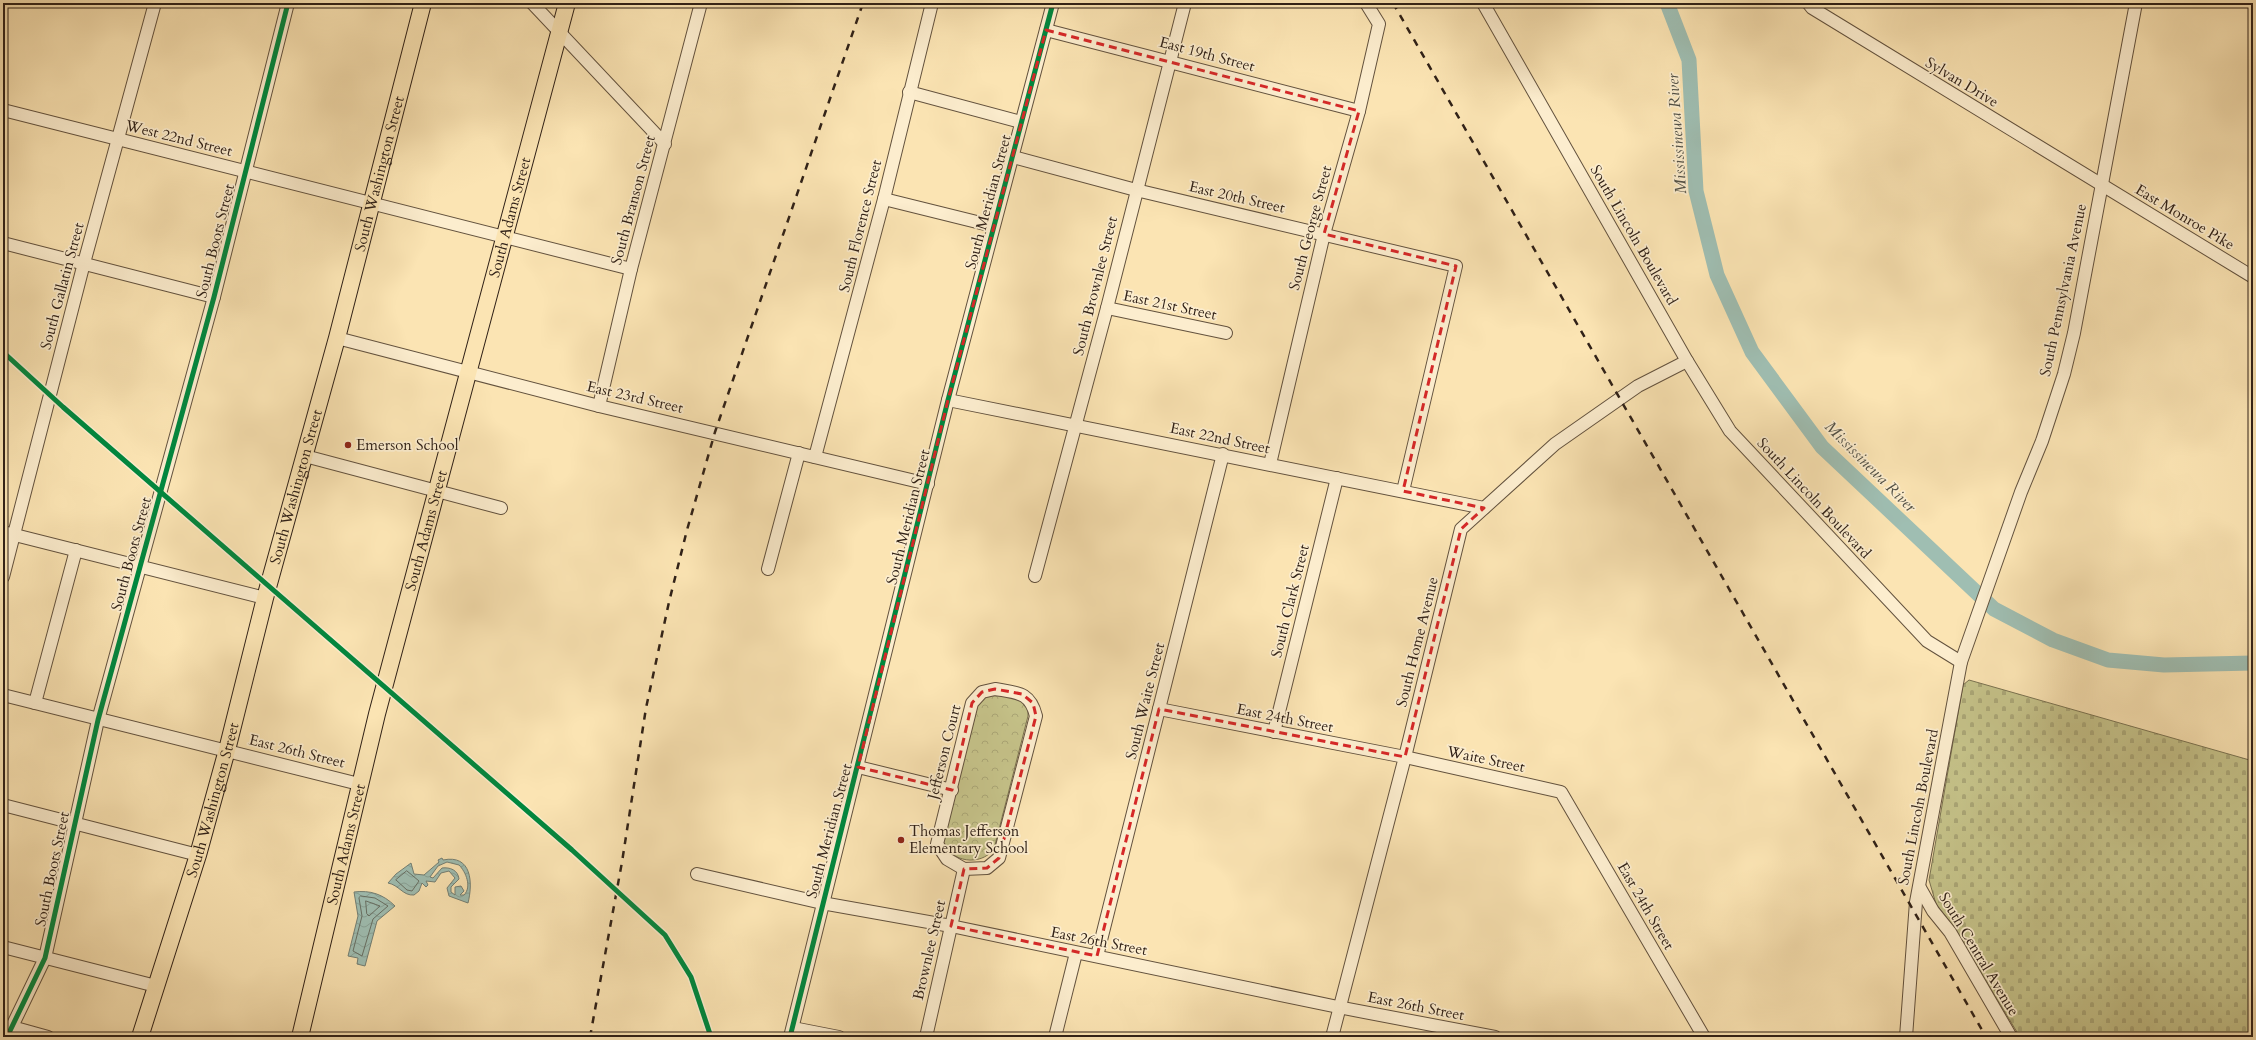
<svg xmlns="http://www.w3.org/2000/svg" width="2256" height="1040" font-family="Cardo,serif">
<defs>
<pattern id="cemetery-stones" width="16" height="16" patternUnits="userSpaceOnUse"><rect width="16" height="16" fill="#c5c289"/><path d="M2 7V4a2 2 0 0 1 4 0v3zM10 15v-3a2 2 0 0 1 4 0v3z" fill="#aaa676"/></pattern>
<pattern id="park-crowns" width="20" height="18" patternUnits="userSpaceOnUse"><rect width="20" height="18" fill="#c5c289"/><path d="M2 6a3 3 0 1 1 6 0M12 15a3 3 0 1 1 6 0" fill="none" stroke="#aaa676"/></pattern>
<pattern id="water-waves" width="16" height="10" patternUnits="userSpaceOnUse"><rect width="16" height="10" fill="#9fbeb2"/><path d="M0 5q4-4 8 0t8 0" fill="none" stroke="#89a398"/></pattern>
</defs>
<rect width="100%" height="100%" fill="#fbe4b3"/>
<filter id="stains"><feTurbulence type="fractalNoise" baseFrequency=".005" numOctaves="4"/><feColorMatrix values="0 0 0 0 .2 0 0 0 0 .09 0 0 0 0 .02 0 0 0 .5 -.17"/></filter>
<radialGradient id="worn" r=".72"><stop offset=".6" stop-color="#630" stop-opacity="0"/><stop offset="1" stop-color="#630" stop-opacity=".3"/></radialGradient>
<polygon fill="url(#cemetery-stones)" stroke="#7a7250" points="1969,680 2253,761 2253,1037 2020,1037 1950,922 1936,904 1929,880 1963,685"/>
<path fill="url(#park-crowns)" stroke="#7a7250" d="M985 694 1020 697 1028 708V716L994 849C980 867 951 862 943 842L978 704Z"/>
<g fill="url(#water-waves)" stroke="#737f74" fill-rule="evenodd">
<path d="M442 858 443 860C472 854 473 883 468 903L449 896 447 888 455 878 449 871 441 873 435 882 426 881 428 885 426 887 422 883 419 891 414 895C403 896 399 885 388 883L396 874 411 863 414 874 424 875 439 862 438 860ZM447 862 459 865C466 872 472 887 464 895H460L464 891 461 886 455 887V895L451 892V887L459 879C458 870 450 867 442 868L433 878 430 877 438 866Z"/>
<path d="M354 892C370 890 383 894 395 906L377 921 365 966 357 964 358 958 348 956 358 916Z"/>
</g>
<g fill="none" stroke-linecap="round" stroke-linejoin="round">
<g stroke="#687064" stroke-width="1">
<polygon points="407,871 419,881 412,891 407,890 396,880"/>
<polygon points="361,896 375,898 388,906 373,919 362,956 353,951 362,916 359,898"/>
<polygon points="366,901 380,906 369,916 367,914"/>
</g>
<polyline stroke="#9fbeb2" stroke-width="15" points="1667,3 1689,60 1696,191 1717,275 1752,352 1822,447 1994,609 2053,640 2108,660 2164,665 2253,663"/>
<defs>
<g id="minor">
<polyline points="532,3 665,144"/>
<polyline points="1483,3 1687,361 1730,431 1927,641 1961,662"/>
<polyline points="1808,3 1812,8 2253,277"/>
<polyline points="1046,30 1359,111"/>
<polyline points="909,92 1021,122"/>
<polyline points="3,110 631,269"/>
<polyline points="1013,157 1136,190 1456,266 1403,491"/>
<polyline points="884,199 993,226"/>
<polyline points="3,243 214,297"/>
<polyline points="1107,308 1226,333"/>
<polyline points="337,338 599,406 928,484"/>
<polyline points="948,400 1484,508"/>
<polyline points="599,406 631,269 701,3"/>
<polyline points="305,456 501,508"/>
<polyline points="815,457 884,199 932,3"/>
<polyline points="1270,464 1324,234 1359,111 1379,24 1366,3"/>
<polyline points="3,532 265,598"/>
<polyline points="768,569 799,453"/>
<polyline points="1035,576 1107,308 1185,3"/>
<polyline points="3,577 84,263 155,3"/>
<path d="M995 689C1018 693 1030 692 1036 716L999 858 987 868 964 869 947 859 937 844 972 703 982 692Z"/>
<polyline points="3,695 359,784"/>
<polyline points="35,703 76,550"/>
<polyline points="1159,709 1405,757 1561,792 1704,1037"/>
<polyline points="1274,732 1337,478"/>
<polyline points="858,767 952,790"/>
<polyline points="3,805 198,855"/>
<polyline points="697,874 822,903 951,926 1338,1007 1495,1037"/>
<polyline points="1920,888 1933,911 1950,932 2011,1037"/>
<polyline points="3,947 156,986"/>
<polyline points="1097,956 1223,454"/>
<polyline points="12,1027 48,1037"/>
<polyline points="793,1028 839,1037"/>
<polyline points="7,1037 45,958 98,720 214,297 288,3"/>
<polyline points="790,1037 948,400 1053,3"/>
<polyline points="926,1037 964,869"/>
<polyline points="1055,1037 1076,953"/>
<polyline points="1332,1037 1405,757 1461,529 1555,444 1638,386 1687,361"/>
<polyline points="1906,1037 1916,902 1961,662 2021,492 2042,441 2064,374 2074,333 2136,3"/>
</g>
<g id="major">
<path id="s1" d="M140 1037 198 855 227 750 265 598 337 338 423 3"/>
<path id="s2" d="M300 1037 377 714 567 3"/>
</g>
</defs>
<use href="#minor" stroke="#63523e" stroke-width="14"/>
<use href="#major" stroke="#302117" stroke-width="18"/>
<use href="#minor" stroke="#fcedce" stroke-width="12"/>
<use href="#major" stroke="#fbe4b3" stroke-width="16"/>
<g stroke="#302117" stroke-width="2.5" stroke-dasharray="7 7" stroke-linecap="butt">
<polyline points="1393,3 1986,1037"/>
<polyline points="590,1037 622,862 646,708 669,602 687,530 715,432 863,3"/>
</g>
<defs>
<g id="cycleway">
<polyline points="3,352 63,407 572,850 665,935 691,977 711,1037"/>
<polyline points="7,1037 45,958 98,720 214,297 288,3"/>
<polyline points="790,1037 948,400 1053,3"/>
</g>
</defs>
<use href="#cycleway" stroke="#fcedce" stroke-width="8"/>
<use href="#cycleway" stroke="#00873e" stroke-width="5"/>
</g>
<path fill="none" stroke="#d62828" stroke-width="3" stroke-dasharray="8 5" stroke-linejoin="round" d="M1046 30 1359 111 1324 234 1456 266 1403 491 1484 508 1461 529 1405 757 1159 709 1097 956 951 926 964 869 987 868 999 858 1036 716 1033 703 1022 694 995 689 982 692 972 703 952 790 858 767 948 400Z"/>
<g fill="#8f2418" stroke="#fcedce" stroke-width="1.5">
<circle cx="348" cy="445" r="4"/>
<circle cx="901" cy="840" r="4"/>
</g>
<g text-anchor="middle" stroke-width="3.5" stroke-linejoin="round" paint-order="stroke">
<g font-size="15" fill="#302117" stroke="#fcedce">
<text transform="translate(1207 54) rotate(15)" y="5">East 19th Street</text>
<text transform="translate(1962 82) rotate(31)" y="5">Sylvan Drive</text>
<text transform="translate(179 138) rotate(14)" y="5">West 22nd Street</text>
<text dy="5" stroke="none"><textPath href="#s1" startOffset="896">South Washington Street</textPath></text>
<text transform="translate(1237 197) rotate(13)" y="5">East 20th Street</text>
<text transform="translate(633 200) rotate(-75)" y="5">South Branson Street</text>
<text transform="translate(988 202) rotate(-75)" y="5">South Meridian Street</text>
<text dy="5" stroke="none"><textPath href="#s2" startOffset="846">South Adams Street</textPath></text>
<text transform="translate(2185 217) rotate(31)" y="5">East Monroe Pike</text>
<text transform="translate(860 226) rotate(-76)" y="5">South Florence Street</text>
<text transform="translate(1310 228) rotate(-75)" y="5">South George Street</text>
<text transform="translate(1634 235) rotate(60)" y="5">South Lincoln Boulevard</text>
<text transform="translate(215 241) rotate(-76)" y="5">South Boots Street</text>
<text transform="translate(62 286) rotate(-75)" y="5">South Gallatin Street</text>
<text transform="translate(1095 286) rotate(-76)" y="5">South Brownlee Street</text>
<text transform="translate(2063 290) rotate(-78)" y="5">South Pennsylvania Avenue</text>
<text transform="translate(1170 305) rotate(12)" y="5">East 21st Street</text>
<text transform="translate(635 397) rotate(13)" y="5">East 23rd Street</text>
<text transform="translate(1220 438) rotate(12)" y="5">East 22nd Street</text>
<text dy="5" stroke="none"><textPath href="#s1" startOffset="572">South Washington Street</textPath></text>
<text transform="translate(1814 498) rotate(47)" y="5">South Lincoln Boulevard</text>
<text transform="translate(908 517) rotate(-76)" y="5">South Meridian Street</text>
<text dy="5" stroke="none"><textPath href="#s2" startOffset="522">South Adams Street</textPath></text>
<text transform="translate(131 554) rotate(-75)" y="5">South Boots Street</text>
<text transform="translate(1290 601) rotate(-76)" y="5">South Clark Street</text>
<text transform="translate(1417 642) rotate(-76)" y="5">South Home Avenue</text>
<text transform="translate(1145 701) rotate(-76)" y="5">South Waite Street</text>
<text transform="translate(1285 718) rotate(11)" y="5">East 24th Street</text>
<text transform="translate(297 751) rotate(14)" y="5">East 26th Street</text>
<text transform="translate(944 752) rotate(-76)" y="5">Jefferson Court</text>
<text transform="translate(1486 759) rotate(12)" y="5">Waite Street</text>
<text dy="5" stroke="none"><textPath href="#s1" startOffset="248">South Washington Street</textPath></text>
<text transform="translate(1918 807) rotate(-79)" y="5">South Lincoln Boulevard</text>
<text transform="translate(829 831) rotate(-75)" y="5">South Meridian Street</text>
<text dy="5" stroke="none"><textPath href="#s2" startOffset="198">South Adams Street</textPath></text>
<text transform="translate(52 869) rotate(-78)" y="5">South Boots Street</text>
<text transform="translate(1646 906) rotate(60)" y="5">East 24th Street</text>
<text transform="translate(1099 941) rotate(11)" y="5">East 26th Street</text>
<text transform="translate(929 950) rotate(-77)" y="5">Brownlee Street</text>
<text transform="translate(1979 954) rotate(59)" y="5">South Central Avenue</text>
<text transform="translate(1416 1006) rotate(11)" y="5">East 26th Street</text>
</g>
<g font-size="15" fill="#302117" stroke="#fcedce" text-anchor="start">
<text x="356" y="450">Emerson School</text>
<text x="909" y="836">Thomas Jefferson<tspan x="909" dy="17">Elementary School</tspan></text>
</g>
<g font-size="16" font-style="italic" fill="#515046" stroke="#fcedce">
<text transform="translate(1676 134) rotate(-94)" y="6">Mississinewa River</text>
<text transform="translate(1871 466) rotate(45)" y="6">Mississinewa River</text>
</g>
</g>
<rect width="2256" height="1040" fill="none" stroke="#fbe4b3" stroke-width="16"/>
<rect x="4" y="4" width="2248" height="1032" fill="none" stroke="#302117" stroke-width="2"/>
<rect x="8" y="8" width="2240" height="1024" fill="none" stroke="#302117"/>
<rect width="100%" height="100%" filter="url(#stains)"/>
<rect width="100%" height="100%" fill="url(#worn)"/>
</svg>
